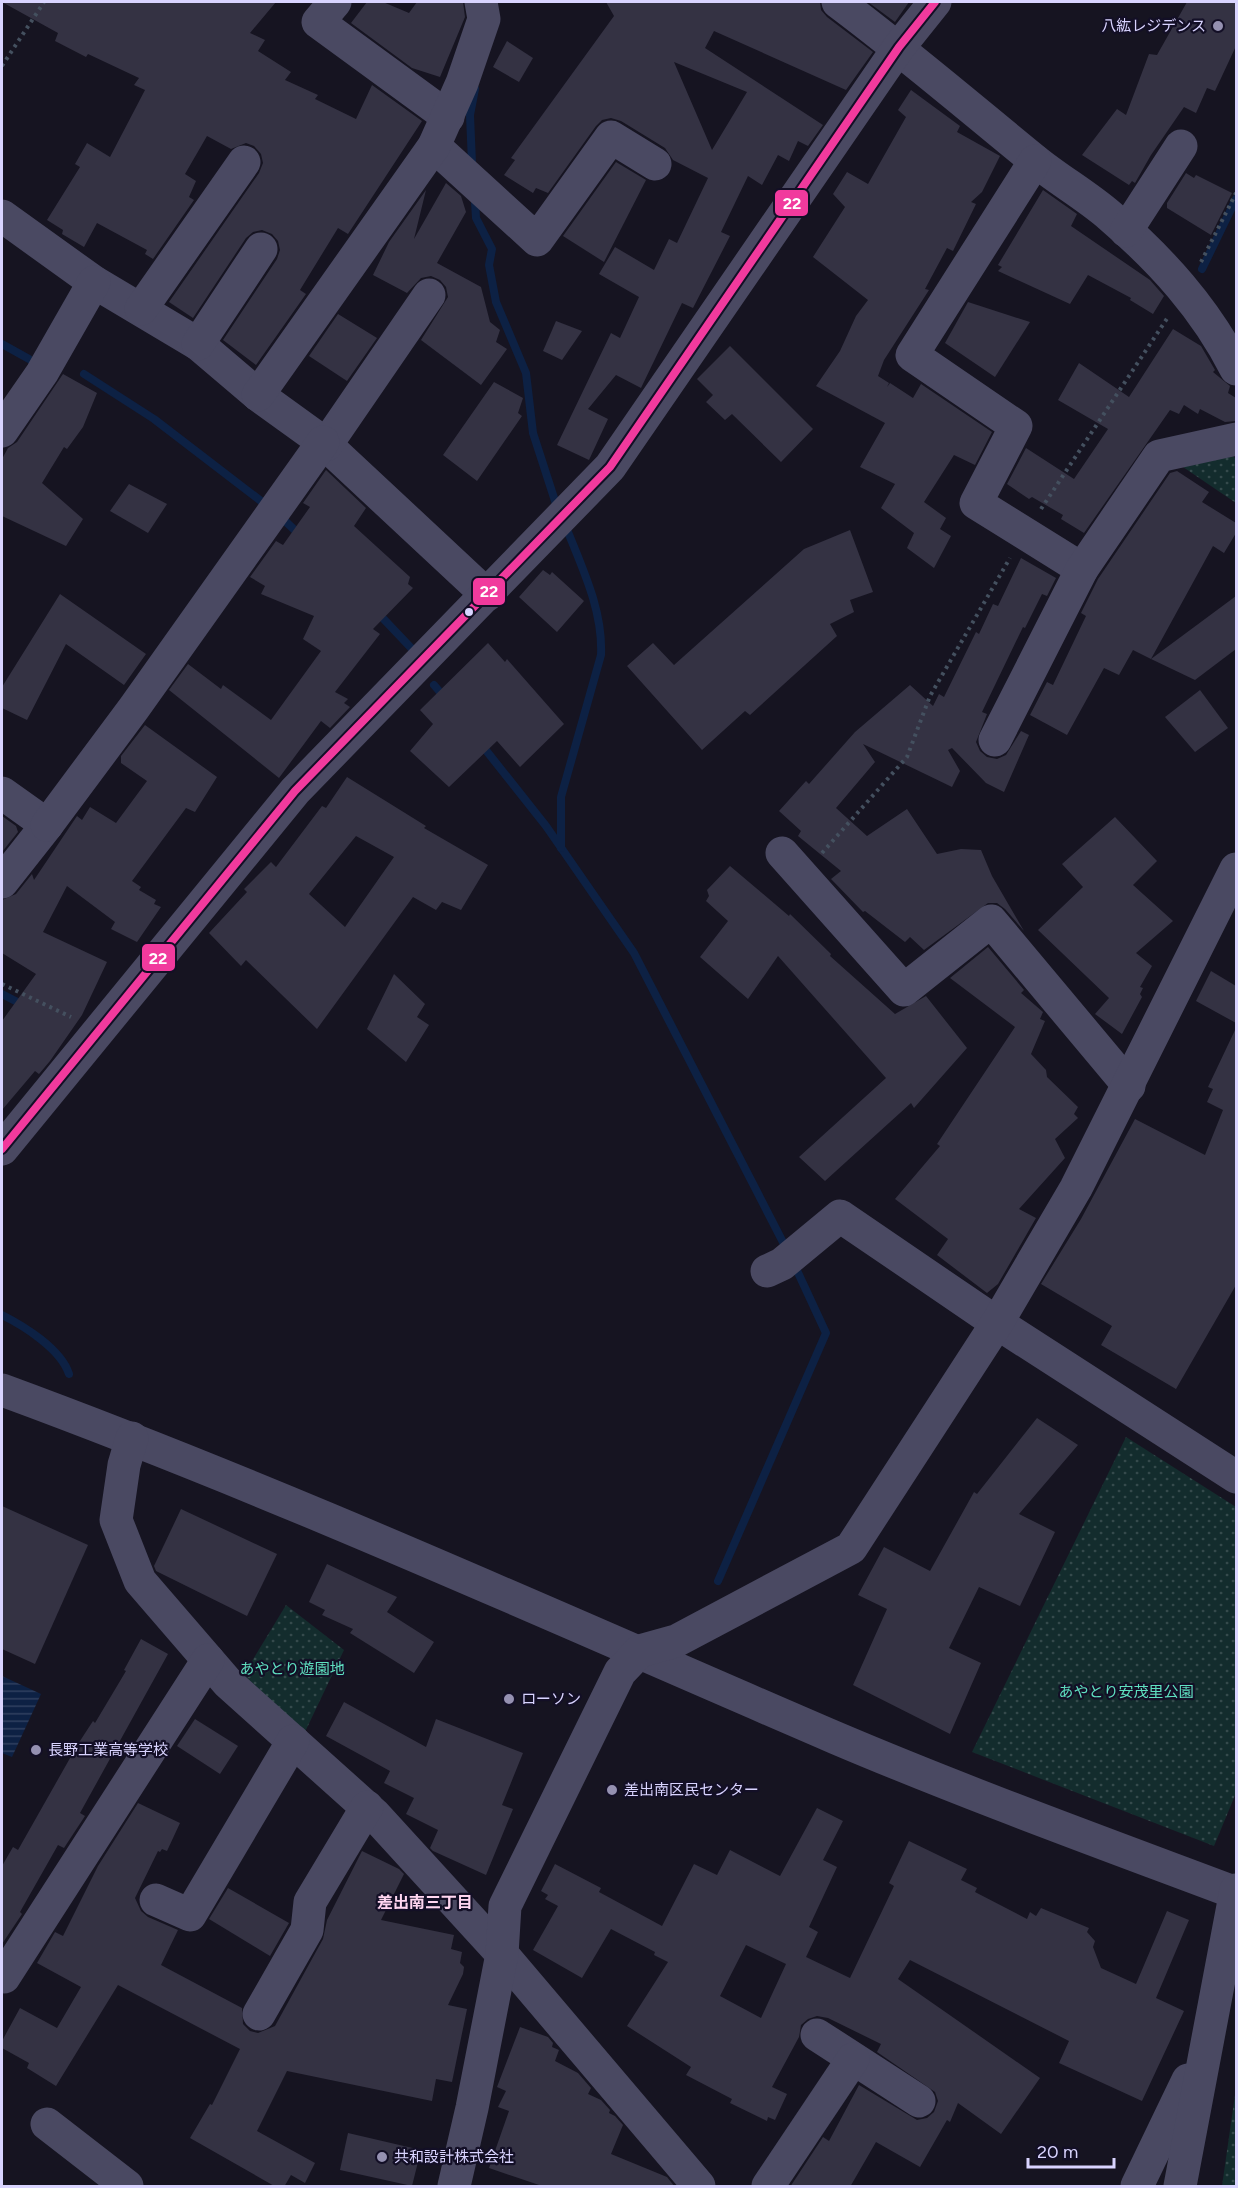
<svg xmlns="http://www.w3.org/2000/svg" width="1238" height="2188" font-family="Figtree,'Noto Sans JP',sans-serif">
<defs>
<pattern id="grass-dots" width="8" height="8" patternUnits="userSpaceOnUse" patternTransform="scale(1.5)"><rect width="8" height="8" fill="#132c2d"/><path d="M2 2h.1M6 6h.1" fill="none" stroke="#354a4c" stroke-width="1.8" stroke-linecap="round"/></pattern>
<pattern id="water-rules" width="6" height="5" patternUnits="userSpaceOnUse" patternTransform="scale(1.5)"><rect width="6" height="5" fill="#0d2144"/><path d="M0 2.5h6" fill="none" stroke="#304060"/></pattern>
</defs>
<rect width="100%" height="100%" fill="#161421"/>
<g fill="url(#grass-dots)">
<polygon points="1233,456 1236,459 1236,503 1183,467"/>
<polygon points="1126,1437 1236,1507 1236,1793 1214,1846 972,1752"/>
<polygon points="286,1605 344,1650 304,1734 243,1676"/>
<polygon points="1236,2088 1236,2186 1222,2186"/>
</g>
<polygon fill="url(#water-rules)" points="2,1676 41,1694 12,1757 2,1753"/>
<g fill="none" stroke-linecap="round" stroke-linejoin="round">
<g stroke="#0d2144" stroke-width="8">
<polyline points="472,163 470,115 475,89"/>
<polyline points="475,202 476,218 492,249 489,265 496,302 526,373 533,433 556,504"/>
<polyline points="1202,269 1236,199"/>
<polyline points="2,344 29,359"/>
<polyline points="84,374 154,419 261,501"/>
<polyline points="283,519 302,537"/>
<polyline points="377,612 414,651"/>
<polyline points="434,685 445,698"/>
<polyline points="481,744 546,826 634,953 787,1250"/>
<path d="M561 848V797L601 655C603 612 584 572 568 532"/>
<polyline points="2,994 25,1006"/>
<path d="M2 1315C24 1326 61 1349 69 1374"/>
<polyline points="718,1581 826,1333 794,1264"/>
</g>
</g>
<g fill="#343243" fill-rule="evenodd">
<polygon points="2,2 276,2 250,33 265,40 258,51 291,72 285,80 318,95 315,99 356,119 372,85 422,121 348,234 338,228 300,290 306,294 256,365 223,340 277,259 280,250 278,241 272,234 262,230 253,232 246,238 193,318 169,302 259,173 263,163 261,154 254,146 246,143 231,149 207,136 185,174 196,181 189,197 194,200 153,259 145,254 147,250 97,223 84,247 62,234 63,230 47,220 80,167 75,164 87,143 110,157 145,90 134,85 139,78 88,54 86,57 55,41 58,33"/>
<polygon points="367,2 383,2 409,13 417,2 463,2 465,17 440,77 412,68 351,23"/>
<path d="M606 2H820L821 10 827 17 873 52 846 90 714 31 705 48 823 125 808 146 798 141 789 161 778 155 762 185 748 176 721 232 730 236 693 308 682 303 641 388 616 375 588 409 608 419 589 460 557 445 611 333 620 338 639 297 599 274 615 247 654 270 669 239 677 243 708 178 673 160 665 148 621 121 611 118 602 120 596 126 548 193 536 188 533 193 504 175 515 160 511 158 614 16ZM674 62 747 92 712 150Z"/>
<polygon points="868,2 909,2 895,22"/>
<polygon points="1187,2 1236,2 1236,46 1215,91 1207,88 1196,113 1184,107 1151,155 1135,183 1132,181 1129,185 1082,155 1117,109 1126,115 1149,54 1157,55"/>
<polygon points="507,41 533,58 519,82 493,67"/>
<polygon points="911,90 960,126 957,132 1000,156 982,192 971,202 976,204 953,251 947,248 925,289 929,290 884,360 878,376 889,383 887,387 890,383 913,398 921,384 992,432 975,465 954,455 924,502 946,518 940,529 951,536 934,568 907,548 914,533 881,508 895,484 860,467 885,423 816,386 840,351 856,316 868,300 813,257 845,207 833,194 847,172 868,184 906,117 898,110"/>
<polygon points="616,162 646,180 604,262 563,236"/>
<polygon points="1186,173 1194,178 1196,175 1232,193 1211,235 1167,208 1167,203"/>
<polygon points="446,183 461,196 466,212 437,263 481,287 490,322 500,330 496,342 507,349 481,385 421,340 448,297 446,287 440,280 431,276 421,278 407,293 373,275 389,242 426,190 414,239"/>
<polygon points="1043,190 1077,214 1071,226 1150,280 1164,296 1153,314 1130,300 1131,298 1088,275 1070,304 998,271 1002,267 998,265"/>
<polygon points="968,302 1030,322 995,377 945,343"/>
<polygon points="338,314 377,338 347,381 309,356"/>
<polygon points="556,321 582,331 562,360 543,351"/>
<polygon points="1173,329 1201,346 1215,370 1213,372 1230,386 1228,393 1236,398 1236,421 1225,422 1200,409 1198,414 1184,405 1179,414 1170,410 1084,533 1061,519 1063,515 1032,497 1029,499 1007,484 1026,448 1074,479 1108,429 1058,400 1079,363 1129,397"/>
<polygon points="730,346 813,429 781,462 732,414 725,420 706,402 713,395 697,379"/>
<polygon points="63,374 97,393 83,427 67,449 64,447 42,483 83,519 66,546 2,516 2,459 8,448 17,442"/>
<polygon points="494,382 523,398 518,413 522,416 477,481 443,455"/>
<polygon points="326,470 366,508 354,526 410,577 408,584 413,588 373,629 380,634 335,692 348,699 344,703 350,707 330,728 321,721 279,778 169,690 188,664 221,689 223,685 271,720 321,651 303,639 314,616 261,594 265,586 250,577 276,541 283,545 310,507 303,503"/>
<polygon points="1177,471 1209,492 1202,502 1236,523 1236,533 1224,553 1213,546 1151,659 1133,650 1119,675 1104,668 1067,735 1030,715 1047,682 1053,685 1086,616 1081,613 1098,579 1170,473"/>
<polygon points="129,484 167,504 148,533 110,511"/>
<polygon points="850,530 873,592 850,600 854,612 830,624 837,636 750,715 745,711 702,750 627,666 653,643 674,665 804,549"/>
<polygon points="1021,558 1056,578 1047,596 1042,594 1025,628 1023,627 982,712 987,714 976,742 980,751 987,757 997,759 1006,755 1021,731 1029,735 1004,792 986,783 952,748 948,750 960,771 952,787 863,744 875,762 836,808 867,836 907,809 937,854 961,849 981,850 992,876 1024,931 1005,909 997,903 988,903 924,950 910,937 905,942 865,911 863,912 831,879 841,871 798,836 801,831 779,811 806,781 809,784 855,732 910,685 933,706 939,694 944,697 976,632 979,634 993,604 998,606"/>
<polygon points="543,570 550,575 552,572 584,601 557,632 519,597"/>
<polygon points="60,594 146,654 124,685 66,644 27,720 2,708 2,687"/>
<polygon points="1236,596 1236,649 1195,680 1151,659"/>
<polygon points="488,643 505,662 507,659 564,724 520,767 497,741 449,787 410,751 433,724 420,710"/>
<polygon points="1200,690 1228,728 1195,752 1165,717"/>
<polygon points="145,725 217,777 195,812 186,808 132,881 141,887 139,890 156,900 154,904 161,907 137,942 111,929 115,922 67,886 43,932 107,962 82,1015 50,1061 39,1074 35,1071 2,1110 2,1021 36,974 2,953 2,900 16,894 32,874 34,880 77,816 82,820 90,807 116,823 147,781 121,763 121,756"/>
<path d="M347 777 426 826 424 828 488 865 461 910 442 902 436 910 413 897 317 1029 246 960 241 966 209 933 247 892 244 889 271 862 276 867 322 806 326 808ZM356 836 394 857 345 927 309 894Z"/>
<polygon points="2,816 16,826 18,832 2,852"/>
<polygon points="1115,817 1157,861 1133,885 1173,921 1136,953 1152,966 1140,987 1143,988 1140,994 1142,997 1122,1034 1095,1014 1109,998 1038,930 1083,887 1062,864"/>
<polygon points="730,866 789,916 790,914 831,954 830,956 895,1014 926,996 967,1048 914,1108 911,1103 825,1181 799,1157 886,1078 778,956 748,999 700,957 728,921 706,901 709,896 707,890"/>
<polygon points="988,947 1024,990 1021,993 1043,1012 1040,1019 1045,1021 1031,1054 1046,1070 1047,1077 1078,1107 1074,1114 1078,1118 1055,1139 1065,1158 1019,1209 1036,1218 998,1284 987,1293 937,1255 948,1239 895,1199 940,1146 937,1144 1015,1027 950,978"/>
<polygon points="1211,971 1236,986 1236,1023 1196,1001"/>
<polygon points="394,974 425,1004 417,1017 429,1025 406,1062 367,1029"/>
<polygon points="1236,1028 1236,1285 1176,1389 1101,1345 1112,1326 1041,1284 1081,1219 1135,1119 1205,1155 1223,1110 1207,1102 1213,1089 1208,1087"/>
<polygon points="1037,1418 1078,1445 1019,1514 1055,1532 1020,1606 979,1587 949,1648 981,1663 950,1734 853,1685 887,1609 858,1595 884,1547 930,1571 974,1492 977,1494"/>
<polygon points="2,1506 88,1545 35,1664 2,1649"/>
<polygon points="181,1509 277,1554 247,1616 156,1571 154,1566"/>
<polygon points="327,1564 397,1597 387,1612 434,1642 414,1673 350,1633 353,1629 322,1615 325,1610 309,1602"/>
<polygon points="141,1639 168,1654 80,1813 85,1816 64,1848 58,1845 20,1912 22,1914 2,1944 2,1866 13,1847 18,1850 78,1744 93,1721 95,1723 126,1671 124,1670"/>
<polygon points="344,1702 426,1747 436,1719 523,1753 502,1805 513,1809 486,1875 433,1851 430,1848 438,1830 406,1814 414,1798 384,1783 390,1771 326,1736"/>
<polygon points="195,1719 238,1746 220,1774 177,1746"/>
<polygon points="138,1803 180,1823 167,1851 162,1849 160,1852 158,1851 135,1898 141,1911 148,1917 178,1930 161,1965 242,2008 243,2024 250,2031 258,2033 275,2026 323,1939 327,1920 362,1851 399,1869 404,1874 381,1920 454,1935 451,1949 462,1952 460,1963 464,1967 463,1974 448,2005 467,2009 452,2082 436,2079 432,2101 287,2071 257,2131 315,2163 305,2183 291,2175 284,2187 276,2187 190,2138 210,2104 212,2105 240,2049 118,1985 56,2086 27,2068 29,2063 2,2048 2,2041 20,2008 57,2028 81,1987 37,1963 55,1932 63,1936 98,1866"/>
<path d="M817 1808 843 1821 823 1860 837 1867 809 1927 818 1932 806 1957 850 1978 894 1886 889 1883 909 1841 967 1869 961 1880 977 1888 975 1892 1027 1919 1030 1912 1036 1916 1041 1908 1089 1928 1087 1932 1095 1941 1093 1947 1101 1968 1136 1984 1167 1911 1189 1920 1156 1998 1184 2011 1142 2101 1059 2063 1069 2041 910 1960 898 1979 1040 2078 1001 2134 958 2103 950 2122 947 2120 920 2167 876 2142 850 2187H790L823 2137 829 2141 859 2085 917 2120 927 2118 934 2112 938 2101 935 2092 877 2052 881 2044 828 2018 817 2016 808 2019 801 2025 799 2037 772 2087 787 2094 775 2120 768 2117 767 2121 730 2103 732 2099 686 2075 691 2067 627 2026 668 1962 654 1955 655 1952 611 1929 582 1978 533 1950 558 1906 545 1899 548 1895 541 1891 555 1864 601 1888 599 1892 662 1926 694 1864 717 1875 730 1850 780 1876ZM746 1945 786 1964 761 2018 720 1996Z"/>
<polygon points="228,1888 289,1923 270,1956 209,1919"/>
<polygon points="520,2027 548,2037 553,2043 552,2047 559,2050 555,2061 578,2073 591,2088 588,2094 601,2100 610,2110 609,2113 615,2116 623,2125 611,2154 667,2177 675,2187 545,2187 489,2168 509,2111 498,2107 506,2091 497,2087"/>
<polygon points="348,2133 421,2150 412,2186 340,2170"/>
</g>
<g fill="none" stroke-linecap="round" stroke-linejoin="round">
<g stroke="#44505f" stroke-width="4" stroke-dasharray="3 4.5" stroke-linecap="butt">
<polyline points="2,66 44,2"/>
<polyline points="1201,262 1236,193"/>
<polyline points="1041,509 1168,317"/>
<polyline points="822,853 907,757 930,696 1010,558"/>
<polyline points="2,984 71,1017"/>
</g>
<g stroke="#4a4962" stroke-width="33">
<polyline points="335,2 318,22 448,117"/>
<path d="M838 2C905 52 968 106 1033 159 1057 179 1086 195 1110 216 1161 260 1205 308 1236 369"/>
<polyline points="434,146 537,240 611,137 655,164"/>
<polyline points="1035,161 912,355 1016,426 976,503 1082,569"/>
<polyline points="2,216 94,282 198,344 258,395 323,442 487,595"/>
<polyline points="1126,231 1181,146"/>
<polyline points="141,309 244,162"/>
<polyline points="198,344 261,249"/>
<polyline points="258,395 434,146 462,83 484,19 481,2"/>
<polyline points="2,431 42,373 94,282"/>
<polyline points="326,445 429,295"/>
<polyline points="995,740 1082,569 1159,456 1236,439"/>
<polyline points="2,793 47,825 2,882"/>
<polyline points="47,825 134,708 323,442"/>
<polyline points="782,853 904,990 991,921 1129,1086"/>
<polyline points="2,1149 295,791 610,467 899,47 935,2"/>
<polyline points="767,1271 782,1264 840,1216 997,1323 1236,1477"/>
<path d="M2 1390C285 1494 559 1619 836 1738 968 1794 1103 1843 1236 1893"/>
<polyline points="132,1438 124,1465 116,1520 140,1581 228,1683 374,1814 502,1954 699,2186"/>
<polyline points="156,1900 190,1915 293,1741"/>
<polyline points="2,1975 4,1977 208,1660"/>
<polyline points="259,2014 307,1930 310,1902 367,1807"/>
<polyline points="817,2035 919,2101"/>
<polyline points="47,2124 127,2186"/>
<polyline points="454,2186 472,2108 502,1954 505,1906 620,1672 640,1651 676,1641 851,1548 997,1323 1076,1188 1236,869"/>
<polyline points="768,2186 853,2059"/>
<polyline points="1137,2186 1188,2080"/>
<polyline points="1180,2186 1236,1890"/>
</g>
<defs>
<polyline id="bus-1" points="2,1149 295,791 610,467 899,47 935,2"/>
</defs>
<use href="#bus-1" stroke="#130f26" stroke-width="12"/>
<use href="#bus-1" stroke="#f13a9d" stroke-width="8"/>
</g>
<g fill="#9591b1" stroke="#130f26" stroke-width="2">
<circle cx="1218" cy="26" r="6"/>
<circle cx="509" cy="1699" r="6"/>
<circle cx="36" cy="1750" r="6"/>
<circle cx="612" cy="1790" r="6"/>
<circle cx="382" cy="2157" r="6"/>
</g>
<circle fill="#d9d4ff" stroke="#130f26" stroke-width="2" cx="469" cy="612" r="5"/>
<g text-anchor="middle" stroke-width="4.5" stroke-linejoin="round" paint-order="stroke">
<g font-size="15" fill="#d9d4ff" stroke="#130f26" text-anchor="start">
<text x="1206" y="31" text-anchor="end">八紘レジデンス</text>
<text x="521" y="1704">ローソン</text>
<text x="48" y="1755">長野工業高等学校</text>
<text x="624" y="1795">差出南区民センター</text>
<text x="394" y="2162">共和設計株式会社</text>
</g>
<g font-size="15" fill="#5fe0c0" stroke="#130f26">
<text x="292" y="1674">あやとり遊園地</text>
<text x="1126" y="1697">あやとり安茂里公園</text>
</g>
<g font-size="16" font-weight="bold" fill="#ffd6f0" stroke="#130f26">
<text x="425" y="1908">差出南三丁目</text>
</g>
</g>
<g stroke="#130f26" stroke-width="2">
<rect x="774" y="189" width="35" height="28" rx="6" fill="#f13a9d"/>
<rect x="472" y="577" width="34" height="29" rx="6" fill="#f13a9d"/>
<rect x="141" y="943" width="35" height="29" rx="6" fill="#f13a9d"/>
</g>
<g font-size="16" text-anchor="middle" font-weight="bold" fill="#fff">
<text x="792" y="209">22</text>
<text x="489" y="597">22</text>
<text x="158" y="964">22</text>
</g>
<rect width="1238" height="2188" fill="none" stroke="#d9d4ff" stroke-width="6"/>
<path d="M1028 2158v9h86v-9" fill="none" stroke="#d9d4ff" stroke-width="3"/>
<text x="1037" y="2158" font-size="18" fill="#d9d4ff" stroke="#130f26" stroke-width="4.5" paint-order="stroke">20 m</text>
</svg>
